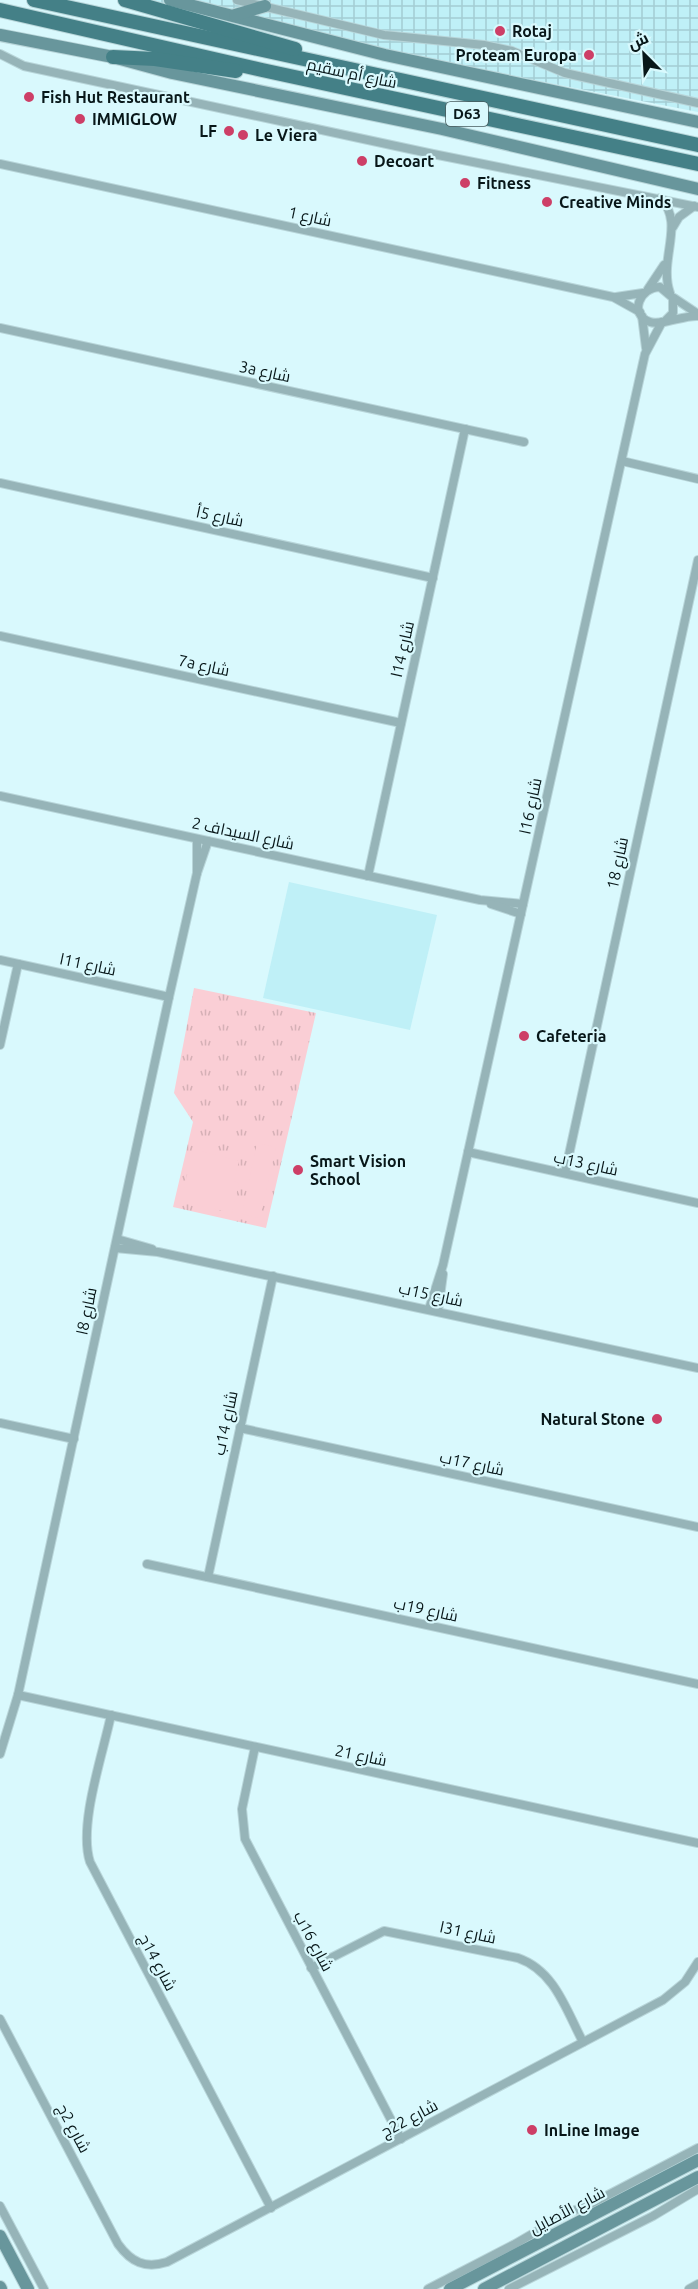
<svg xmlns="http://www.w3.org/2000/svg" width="698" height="2289" font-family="Ubuntu,Cairo,sans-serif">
<defs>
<pattern id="industrial-grid" width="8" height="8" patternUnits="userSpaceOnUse" patternTransform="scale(1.5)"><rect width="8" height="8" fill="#bff0f7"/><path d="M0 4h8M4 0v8" fill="none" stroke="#a3cdd3"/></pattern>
<pattern id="park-tufts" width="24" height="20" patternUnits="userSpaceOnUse" patternTransform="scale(1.5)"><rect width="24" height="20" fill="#faced5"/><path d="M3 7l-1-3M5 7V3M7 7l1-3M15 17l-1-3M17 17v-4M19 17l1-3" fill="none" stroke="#d5b0b6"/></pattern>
</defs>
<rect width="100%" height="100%" fill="#d9f9fd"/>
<polygon fill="#bff0f7" points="289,882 437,915 410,1030 263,998"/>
<polygon fill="url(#industrial-grid)" points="124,0 698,0 698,112"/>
<polygon fill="url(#park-tufts)" points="194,988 316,1013 266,1228 173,1207 193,1122 174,1093"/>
<g fill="#faced5">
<polygon points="257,1143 276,1147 260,1218 242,1214"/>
<polygon points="193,1149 239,1161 234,1181 239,1183 232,1213 181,1201"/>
</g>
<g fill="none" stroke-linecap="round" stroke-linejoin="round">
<defs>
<g id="street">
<polyline points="237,0 384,35 484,45 512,51 565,73 698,103"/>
<polyline points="0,54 24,66 433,154 698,207"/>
<polyline points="0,164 613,297 640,312"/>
<path d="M660 198C686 223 658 259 670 293"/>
<polyline points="673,227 679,217 694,206"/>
<polyline points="648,289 664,265"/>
<polyline points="616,297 643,293"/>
<polyline points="674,298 698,314"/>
<polyline points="642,316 646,348"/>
<path d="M666 320 673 313V298L660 287C640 287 628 314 650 322 661 326 684 315 698 316"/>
<polyline points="0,328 524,442"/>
<polyline points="622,461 698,479"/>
<polyline points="0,483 433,578"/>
<polyline points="0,636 401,723"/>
<polyline points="0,796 480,900 523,904"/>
<polyline points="197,839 197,873"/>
<polyline points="368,876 465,429"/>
<polyline points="491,904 521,914"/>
<polyline points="0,960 169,997"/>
<polyline points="0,1045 18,964"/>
<polyline points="468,1152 698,1203"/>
<polyline points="565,1173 698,560"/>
<polyline points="117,1239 152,1249"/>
<polyline points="115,1248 158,1252 698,1368"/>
<polyline points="429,1309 443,1265 645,354 662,322"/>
<polyline points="438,1311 443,1274"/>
<polyline points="0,1423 74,1439"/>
<polyline points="240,1428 698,1527"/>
<polyline points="147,1564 698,1684"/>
<polyline points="208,1577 273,1276"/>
<polyline points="18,1695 698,1843"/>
<path d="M111 1715C103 1754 78 1825 90 1862L271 2208"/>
<polyline points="255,1747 242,1809 245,1839 401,2139"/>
<polyline points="0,1754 18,1695 169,997 197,873 208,841"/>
<path d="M311 1968 384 1931 518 1958C555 1971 566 2010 583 2042"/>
<path d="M0 2019 118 2244C131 2262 145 2269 167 2262L663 2000 685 1982 698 1962"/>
<polyline points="0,2206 44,2289"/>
<polyline points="428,2289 515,2244 570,2212 589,2205 698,2148"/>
<polyline points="509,2289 653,2216 698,2189"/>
<polyline points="689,2289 698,2284"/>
</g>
<g id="secondary">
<polyline points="170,0 385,55 698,122"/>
<polyline points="235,15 265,6"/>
<polyline points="0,35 113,57 172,73 442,129 698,189"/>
<polyline points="0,2236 28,2289"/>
<polyline points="0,2287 1,2289"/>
<polyline points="450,2289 698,2160"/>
<polyline points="484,2289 698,2177"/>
</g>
<g id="primary">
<polyline points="34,0 698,145"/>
<polyline points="125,0 295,49"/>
<polyline points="0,10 262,70 698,164"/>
<polyline points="113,57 155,59 236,71"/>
</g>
</defs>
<use href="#street" stroke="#b8d5d9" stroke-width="10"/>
<use href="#secondary" stroke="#b8d5d9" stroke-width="14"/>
<use href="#primary" stroke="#b8d5d9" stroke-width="16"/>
<use href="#street" stroke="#96b4b8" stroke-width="8"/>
<use href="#secondary" stroke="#68969c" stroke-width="12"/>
<use href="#primary" stroke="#448087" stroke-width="14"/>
</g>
<g fill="#cd3f67" stroke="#d9f9fd" stroke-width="2">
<circle cx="500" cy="31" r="6"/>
<circle cx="589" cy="55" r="6"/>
<circle cx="29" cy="97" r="6"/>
<circle cx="80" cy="119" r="6"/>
<circle cx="229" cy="131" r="6"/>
<circle cx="243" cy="135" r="6"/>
<circle cx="362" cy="161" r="6"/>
<circle cx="465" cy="183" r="6"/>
<circle cx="547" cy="202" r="6"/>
<circle cx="524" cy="1036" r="6"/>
<circle cx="298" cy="1170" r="6"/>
<circle cx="657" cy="1419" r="6"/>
<circle cx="532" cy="2130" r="6"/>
</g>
<g text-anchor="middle" stroke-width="4.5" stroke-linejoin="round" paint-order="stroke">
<rect fill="#d9f9fd" stroke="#475b5d" stroke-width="1.5" x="446" y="102" width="42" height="24" rx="4.5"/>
<g font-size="15" font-weight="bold" fill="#081719">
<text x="467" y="119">D63</text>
</g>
<g font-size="16" font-weight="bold" fill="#081719" stroke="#d9f9fd" text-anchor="start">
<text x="512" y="37">Rotaj</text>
<text x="577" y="61" text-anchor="end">Proteam Europa</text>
<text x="41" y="103">Fish Hut Restaurant</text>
<text x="92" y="125">IMMIGLOW</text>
<text x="217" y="137" text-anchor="end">LF</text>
<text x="255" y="141">Le Viera</text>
<text x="374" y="167">Decoart</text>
<text x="477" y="189">Fitness</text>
<text x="559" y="208">Creative Minds</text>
<text x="536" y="1042">Cafeteria</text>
<text x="310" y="1167">Smart Vision<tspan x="310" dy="18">School</tspan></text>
<text x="645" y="1425" text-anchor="end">Natural Stone</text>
<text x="544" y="2136">InLine Image</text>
</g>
<g font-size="16" fill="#081719" stroke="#d9f9fd">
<text transform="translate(352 73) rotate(12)" y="6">شارع أم سقيم</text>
<text transform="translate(310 216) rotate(12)" y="6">شارع 1</text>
<text transform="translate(265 371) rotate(12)" y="6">3a شارع</text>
<text transform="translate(220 516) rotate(12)" y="6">شارع 5أ</text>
<text transform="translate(402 649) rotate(-77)" y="6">شارع 14ا</text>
<text transform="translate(204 665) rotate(12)" y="6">7a شارع</text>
<text transform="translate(530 806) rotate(-78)" y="6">شارع 16ا</text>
<text transform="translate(243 833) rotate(12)" y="6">شارع السيداف 2</text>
<text transform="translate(617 863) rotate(-78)" y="6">شارع 18</text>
<text transform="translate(88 964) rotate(12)" y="6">شارع 11ا</text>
<text transform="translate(586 1163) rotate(12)" y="6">شارع 13ب</text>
<text transform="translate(431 1294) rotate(12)" y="6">شارع 15ب</text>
<text transform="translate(86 1311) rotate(-78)" y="6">شارع 8ا</text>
<text transform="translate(225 1423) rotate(-78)" y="6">شارع 14ب</text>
<text transform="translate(472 1463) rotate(12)" y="6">شارع 17ب</text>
<text transform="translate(426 1609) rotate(12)" y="6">شارع 19ب</text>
<text transform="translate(361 1755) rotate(12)" y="6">شارع 21</text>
<text transform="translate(468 1932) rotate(12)" y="6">شارع 31ا</text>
<text transform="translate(314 1941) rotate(62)" y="6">شارع 16ب</text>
<text transform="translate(158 1962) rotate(62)" y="6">شارع 14ج</text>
<text transform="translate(409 2118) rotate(-28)" y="6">شارع 22ج</text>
<text transform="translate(74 2128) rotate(62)" y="6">شارع 2ج</text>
<text transform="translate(567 2210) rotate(-28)" y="6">شارع الأصايل</text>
</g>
</g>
<g transform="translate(644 54) rotate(336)" stroke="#d9f9fd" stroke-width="4.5" paint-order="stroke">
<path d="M0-4.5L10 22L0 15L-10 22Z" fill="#081719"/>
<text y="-9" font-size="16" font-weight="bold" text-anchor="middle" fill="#081719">ش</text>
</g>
</svg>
